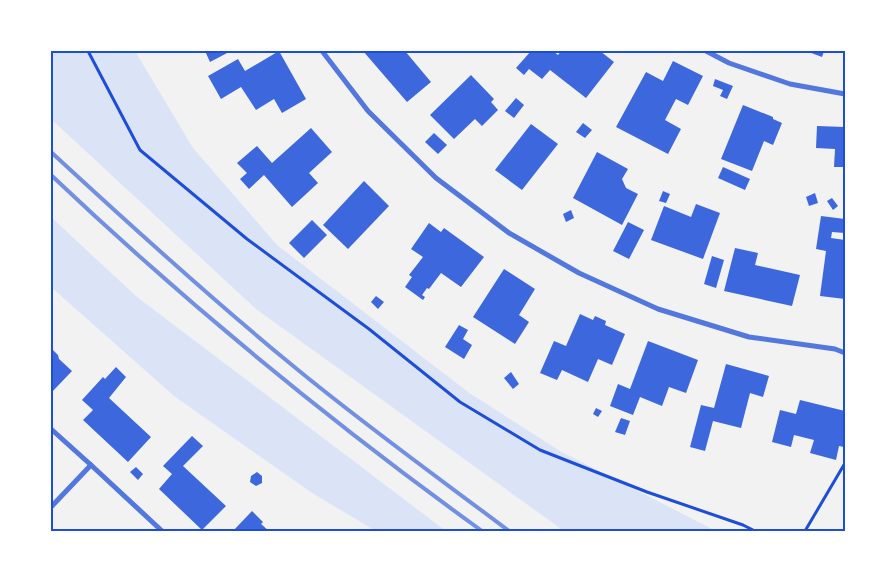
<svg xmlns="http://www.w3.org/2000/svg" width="896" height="582" font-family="'PT Sans Narrow',sans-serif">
<rect width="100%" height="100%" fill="#f2f2f2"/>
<g fill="#dbe4f7">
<polygon points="51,51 135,51 193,148 277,245 468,392 560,451 716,531 564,531 256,309 51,119"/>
<polygon points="51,217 137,297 446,531 376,531 312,493 174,396 51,287"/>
</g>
<g fill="#3d67dc">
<polygon points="205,51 231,51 210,62"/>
<polygon points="279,51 306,99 282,113 274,99 256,110 241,87 221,99 208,76 238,59 245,71"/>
<polygon points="363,51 405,51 431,82 407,102"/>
<polygon points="531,51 553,51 558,55 561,51 600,51 614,62 586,98 550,70 542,79 529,69 524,75 516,68"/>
<polygon points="806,51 824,51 822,57"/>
<polygon points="673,61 703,76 688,105 676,99 665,120 681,129 668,154 616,127 646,72 663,81"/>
<polygon points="471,75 494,99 491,102 498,110 482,126 475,119 454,139 430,115"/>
<polygon points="715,79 733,86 727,99 720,96 723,90 713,86"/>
<polygon points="516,98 524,105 514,118 505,111"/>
<polygon points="743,105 773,117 773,119 782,123 773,145 764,141 752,171 721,159"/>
<polygon points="583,123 592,130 585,138 576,132"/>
<polygon points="531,124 558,144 522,190 495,170"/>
<polygon points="817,126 845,127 845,167 834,167 835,149 816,148"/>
<polygon points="311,128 332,152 309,173 318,183 292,207 264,175 249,189 240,179 247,173 237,163 257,146 272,163"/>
<polygon points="434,133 447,145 438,154 425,142"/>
<polygon points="597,152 628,169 622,179 626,188 638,194 622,225 573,198"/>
<polygon points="723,167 750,179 745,190 718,178"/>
<polygon points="364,181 389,206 348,249 323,225"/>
<polygon points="663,191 670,194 666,203 659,201"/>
<polygon points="815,193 818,203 809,206 806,197"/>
<polygon points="832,198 838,206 833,210 827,201"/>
<polygon points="696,204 720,213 703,259 651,240 664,206 691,217"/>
<polygon points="571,210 574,218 566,222 563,214"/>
<polygon points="821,216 845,219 845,233 832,232 831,238 845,240 845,299 820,296 826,251 816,249"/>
<polygon points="312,220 327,235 304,258 289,243"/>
<polygon points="628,222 644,230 629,259 613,251"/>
<polygon points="429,223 441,232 444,228 484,257 461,287 441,273 429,289 427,288 422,295 425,297 423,300 405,287 412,277 409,275 423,257 411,249"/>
<polygon points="735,248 758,253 755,265 800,275 792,306 724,291"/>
<polygon points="712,256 724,260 716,288 704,284"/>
<polygon points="504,269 535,289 519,315 529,322 515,344 473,317"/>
<polygon points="376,296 384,302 378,309 371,302"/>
<polygon points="580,314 593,320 595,316 606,321 605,325 625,334 612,365 598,359 588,382 562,370 557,380 540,373 554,341 566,346"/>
<polygon points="459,325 468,330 463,339 472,345 464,359 445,347"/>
<polygon points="648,341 698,360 686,393 669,387 662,406 640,397 633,415 610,406 618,384 630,389"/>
<polygon points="51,348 58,355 59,359 72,371 51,393"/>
<polygon points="726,364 769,376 763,397 750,393 741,428 713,421 705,451 690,447 701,405 714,408"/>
<polygon points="116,367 126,377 109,398 151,437 128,462 83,420 93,410 82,400 103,377 105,379"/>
<polygon points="511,372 519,384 513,389 504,378"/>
<polygon points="800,400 845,411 845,443 844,447 839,446 836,460 810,453 814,440 794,435 791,447 772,442 780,410 796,414"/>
<polygon points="596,408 602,411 598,417 593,414"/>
<polygon points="621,418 630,421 625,435 615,432"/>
<polygon points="192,436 203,446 183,466 226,506 202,530 159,489 172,474 163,466"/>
<polygon points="136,467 143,474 138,480 130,472"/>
<polygon points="257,472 262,476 262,483 256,486 250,482 251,476"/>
<polygon points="252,511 263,522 261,524 269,531 233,531"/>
</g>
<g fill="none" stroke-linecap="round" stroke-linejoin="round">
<g stroke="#1d4ed8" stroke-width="3">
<polyline points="88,51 140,150 247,239 369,329 460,402 540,450 647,492 743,525 755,531"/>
<polyline points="805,531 845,463"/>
</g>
<g stroke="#5277de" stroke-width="5">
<polyline points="322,51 368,111 436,178 509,233 579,273 658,309 749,337 835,349 845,353"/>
<polyline points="706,51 729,63 790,84 845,94"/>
<polyline points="51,429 91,465"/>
<polyline points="51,507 91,465 162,531"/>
</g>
<g stroke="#7290e2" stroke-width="4">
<path d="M51 152C130 225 209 297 292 365 362 423 436 476 509 531"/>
<path d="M51 175C186 303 331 422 482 531"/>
</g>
</g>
<rect width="896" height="582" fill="none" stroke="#ffffff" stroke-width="105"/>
<rect x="52" y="52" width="792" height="478" fill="none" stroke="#1d4ed8" stroke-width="2"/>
</svg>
